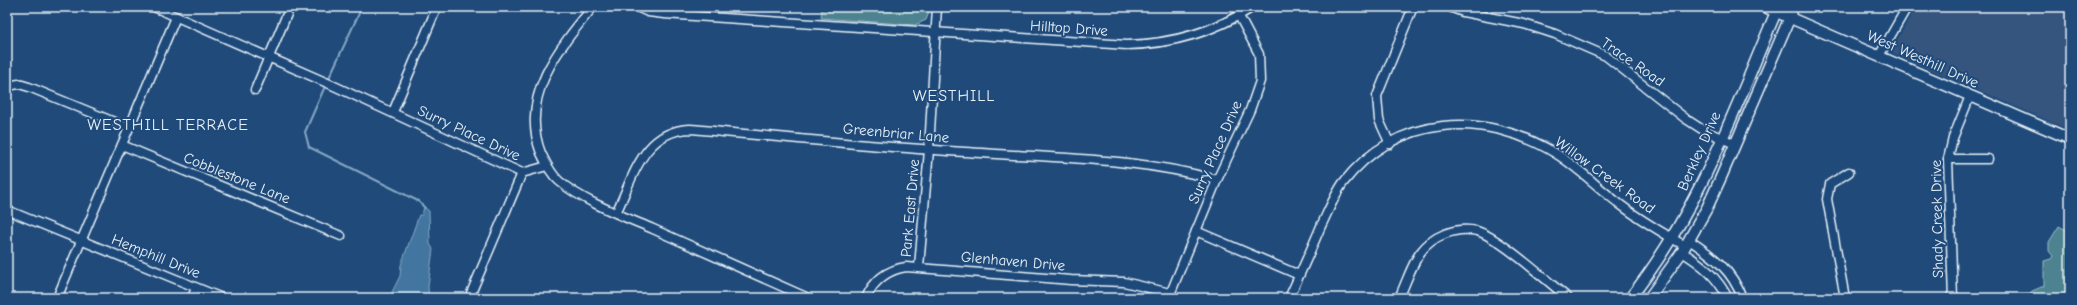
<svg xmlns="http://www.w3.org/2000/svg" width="2077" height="305" font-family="'Comic Neue',sans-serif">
<rect width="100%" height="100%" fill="#1f4a7a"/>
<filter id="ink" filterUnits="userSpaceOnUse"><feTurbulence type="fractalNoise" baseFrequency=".025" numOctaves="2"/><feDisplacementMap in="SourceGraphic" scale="8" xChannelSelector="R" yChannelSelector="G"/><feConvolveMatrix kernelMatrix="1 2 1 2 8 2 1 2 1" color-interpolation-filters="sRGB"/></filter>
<g filter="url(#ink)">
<polygon fill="#34547e" points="1916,7 2070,7 2070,130 1893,53 1892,50"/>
<g fill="#4e8390" stroke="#9bbac4">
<polygon points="822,7 931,7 926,20 915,25 821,18"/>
<polygon points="2059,226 2070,232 2070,298 2057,296 2053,298 2028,298 2032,291 2044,286 2044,261 2051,259 2053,256 2049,251 2049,242"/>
</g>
<polygon fill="#4376a0" stroke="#85a7c3" points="424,207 429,211 430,244 433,249 428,287 429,298 389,298 400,276 401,265 419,215 422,215"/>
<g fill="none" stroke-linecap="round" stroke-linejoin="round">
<g stroke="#85a7c3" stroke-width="2">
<polyline points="328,80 362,7"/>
<polyline points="326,84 305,132 309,147 418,201 425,208"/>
</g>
<defs>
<g id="minor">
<polyline points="154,7 332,85 522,173 547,166"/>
<path d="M593 7C559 48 519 96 541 153 546 163 550 173 559 181 582 201 625 217 653 229 705 252 757 275 808 298"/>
<path d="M637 7 648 12 664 14 1127 45C1173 44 1214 32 1253 7"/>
<polyline points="1450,7 1463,12 1524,24 1555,34 1606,56 1686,119 1703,130 1735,144"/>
<polyline points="1790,17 1794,7"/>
<polyline points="1879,56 1907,7"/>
<polyline points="7,86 19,84 29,87 129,128"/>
<polyline points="255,90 290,7"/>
<polyline points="393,112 437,7"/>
<polyline points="1390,144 1379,120 1377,96 1413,7"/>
<polyline points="122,145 341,236"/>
<polyline points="1948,159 1988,159"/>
<polyline points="7,210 222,298"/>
<path d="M616 213C634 176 643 131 690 129 782 137 873 147 965 152 1049 158 1136 157 1217 180"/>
<polyline points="1196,231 1299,275"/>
<path d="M1689 240C1712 255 1733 271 1742 298"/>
<path d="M1682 252C1702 264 1717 277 1728 298"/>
<polyline points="919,267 929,150 937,7"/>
<polyline points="1169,297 1217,180 1250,110 1260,81 1259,54 1239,16"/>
<polyline points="57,298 176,17"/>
<polyline points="192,298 196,288"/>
<polyline points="469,298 522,173"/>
<path d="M866 298C874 280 887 270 906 267L1071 280 1124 282 1170 293"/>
<path d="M1289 298C1300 274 1311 250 1321 226 1328 212 1334 196 1343 183 1397 114 1484 110 1555 153 1578 167 1596 186 1617 202 1638 219 1662 232 1685 246"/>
<path d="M1399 298C1406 283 1411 266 1420 253 1432 236 1456 226 1477 231 1500 238 1547 281 1568 298"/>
<polyline points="1845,298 1827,199 1830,184 1849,172"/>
<polyline points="1953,298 1948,159 1953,138 1970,96"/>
</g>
<g id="tertiary">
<polyline points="1765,7 2070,139"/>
<path d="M1630 298C1698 213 1734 110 1776 12"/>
<polyline points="1649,298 1682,252 1707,208 1722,175 1790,17"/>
</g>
</defs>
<use href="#minor" stroke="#e8f1f8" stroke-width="11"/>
<use href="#tertiary" stroke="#e8f1f8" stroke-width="13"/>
<use href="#minor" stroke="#1f4a7a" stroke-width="8"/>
<use href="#tertiary" stroke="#1f4a7a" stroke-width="10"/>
</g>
</g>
<g text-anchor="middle" stroke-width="4" stroke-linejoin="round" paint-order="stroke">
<g font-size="15" fill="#e8f1f8" stroke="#1f4a7a">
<text transform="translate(1069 28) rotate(4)" y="5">Hilltop Drive</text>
<text transform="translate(1923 59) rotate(24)" y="5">West Westhill Drive</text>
<text transform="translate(1633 62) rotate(35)" y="5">Trace Road</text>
<text transform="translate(469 133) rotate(25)" y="5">Surry Place Drive</text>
<text transform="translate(896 133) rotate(5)" y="5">Greenbriar Lane</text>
<text transform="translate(1699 151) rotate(-66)" y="5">Berkley Drive</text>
<text transform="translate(1215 152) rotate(-66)" y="5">Surry Place Drive</text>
<text transform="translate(1605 175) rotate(36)" y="5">Willow Creek Road</text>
<text transform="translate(237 178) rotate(22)" y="5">Cobblestone Lane</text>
<text transform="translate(910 208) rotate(-85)" y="5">Park East Drive</text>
<text transform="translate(1937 219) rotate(-91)" y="5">Shady Creek Drive</text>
<text transform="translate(156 256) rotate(22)" y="5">Hemphill Drive</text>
<text transform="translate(1013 261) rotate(5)" y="5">Glenhaven Drive</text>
</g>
<g font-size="16" letter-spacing="1" fill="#e8f1f8" stroke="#1f4a7a">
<text x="954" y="101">WESTHILL</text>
<text x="168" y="130">WESTHILL TERRACE</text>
</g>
</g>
<rect width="2077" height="305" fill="none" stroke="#1f4a7a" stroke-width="24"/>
<rect x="12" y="12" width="2053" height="281" fill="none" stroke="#e8f1f8" stroke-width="1.5" filter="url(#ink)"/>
</svg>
